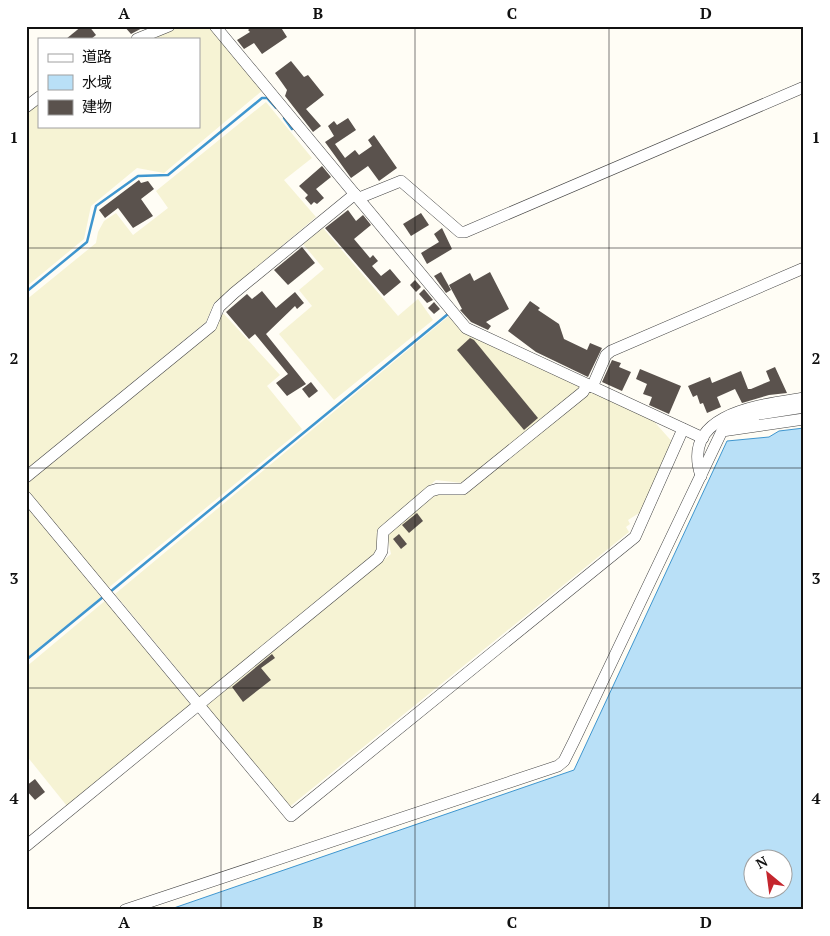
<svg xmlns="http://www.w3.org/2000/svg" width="830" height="936" font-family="'PT Serif','Noto Sans JP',serif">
<rect width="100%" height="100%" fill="#fffdf5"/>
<g fill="#f6f3d4">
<polygon points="173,26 211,26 263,90 164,173 137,168 91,206 84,239 26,287 26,114 39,103 39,126 199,126 199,39 143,39"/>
<polygon points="266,102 312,158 284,180 316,217 214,303 206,322 26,470 26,300 96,243 98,232 104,221 116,213 133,235 168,208 156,191"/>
<polygon points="323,228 398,316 418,299 433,320 334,400 279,334 312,306 299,290 324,269 303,244"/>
<polygon points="224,314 280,375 267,386 302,429 107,589 26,494 26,481 220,315"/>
<polygon points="450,315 584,385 462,483 436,480 380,528 378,552 200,697 115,594"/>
<polygon points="591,390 651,418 675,445 644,510 628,520 630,524 626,527 629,532 288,808 204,705 391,554 387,534 437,493 464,492"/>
<polygon points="26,504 101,597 26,658"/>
<polygon points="106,600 191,705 67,806 26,755 26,667"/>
</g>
<path fill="#b9e0f7" stroke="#3f96cf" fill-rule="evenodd" d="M804 428V910H168L574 770 727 441 769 437 779 431ZM752 858H782V888H752Z"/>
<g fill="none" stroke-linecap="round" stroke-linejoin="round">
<g stroke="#3f96cf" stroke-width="2.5">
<polyline points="284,118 292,129"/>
<polyline points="26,292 87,242 96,206 138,176 168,175 262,98 267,98 276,108"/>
<polyline points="110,592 448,314"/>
<polyline points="26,660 103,597"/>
</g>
</g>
<g fill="#5a524d">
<polygon points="82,26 89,26 96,35 91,39 66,39"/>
<polygon points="124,26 146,26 131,34"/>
<polygon points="253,26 280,26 287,37 262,54 254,43 244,49 237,40 250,32 248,30"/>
<polygon points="291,61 304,77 308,75 324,95 306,109 321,126 313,132 285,96 287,90 275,73"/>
<polygon points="348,118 356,130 335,144 345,158 355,150 359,155 372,146 368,140 374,135 397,168 379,181 368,166 351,178 325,142 334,136 328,126 334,121 337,125"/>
<polygon points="322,166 331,177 316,189 324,198 317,204 314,202 311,205 305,198 308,195 299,186"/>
<polygon points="139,180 141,183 148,181 154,189 141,199 153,216 133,228 118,208 105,218 99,210"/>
<polygon points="348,210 356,221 363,215 371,225 354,239 370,258 373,255 378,261 372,266 381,276 390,269 401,282 384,296 325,228"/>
<polygon points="421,213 429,225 411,236 403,224"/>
<polygon points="442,228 452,249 427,264 421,253 439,242 434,234"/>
<polygon points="302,247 315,263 288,285 274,270"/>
<polygon points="441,272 451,290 446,293 434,276"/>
<polygon points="490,272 509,309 486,322 491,326 488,330 471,322 460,310 462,309 449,285 470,273 474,281"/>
<polygon points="415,280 421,287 416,292 410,285"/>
<polygon points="424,289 433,300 427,303 419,294"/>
<polygon points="262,291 276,308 295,292 304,303 297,309 295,306 266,334 306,384 287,396 276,383 288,374 255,334 249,339 226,312 247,294 252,299"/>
<polygon points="530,301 540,308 538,310 559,324 564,339 587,350 590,343 602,348 588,377 536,352 508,331"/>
<polygon points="434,302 440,309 434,314 428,308"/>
<polygon points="470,338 474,340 538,418 524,430 457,350"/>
<polygon points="612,360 621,363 619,367 631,372 622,391 602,382"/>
<polygon points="775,367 787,393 769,395 742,403 735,389 717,397 721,407 707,413 703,403 700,404 697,395 693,397 688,386 710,377 712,383 741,371 748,389 751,389 770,381 766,371"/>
<polygon points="640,369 681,386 669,414 649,405 652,397 643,394 647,384 636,379"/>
<polygon points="311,382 318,391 309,398 302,389"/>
<polygon points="417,513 423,521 409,533 402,525"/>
<polygon points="399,534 407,544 401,549 393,539"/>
<polygon points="272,654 275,658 261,668 271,680 243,702 232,687"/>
<polygon points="35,779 45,792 35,800 26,790 26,786"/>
</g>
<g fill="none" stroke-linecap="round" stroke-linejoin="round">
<defs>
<g id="minor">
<polyline points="215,26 466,328 703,438"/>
<polyline points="137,39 169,26"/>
<polyline points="26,107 39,97"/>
<polyline points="359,198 401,181 460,232 465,232 804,87"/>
<polyline points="592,387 606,355 611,351 804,268"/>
<polyline points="751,414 760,414 804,407"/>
<polyline points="720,422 748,420 755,423"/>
<path d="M701 476C680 412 762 405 804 398"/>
<polyline points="26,477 211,326 219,307 234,293 355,194"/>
<polyline points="26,497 291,816 635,537 683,429"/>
<polyline points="26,846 378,558 382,551 383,532 431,491 438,489 463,489 583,392 587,385"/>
<polyline points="125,910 558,766 564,761 574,741 722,431 804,419"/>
</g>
</defs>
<use href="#minor" stroke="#444" stroke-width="12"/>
<use href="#minor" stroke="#fff" stroke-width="11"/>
</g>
<path fill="none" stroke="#111" stroke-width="1" stroke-opacity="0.55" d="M221 26V910M415 26V910M609 26V910M26 248H804M26 468H804M26 688H804"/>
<rect width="830" height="936" fill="none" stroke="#ffffff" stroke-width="55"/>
<rect x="38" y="38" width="162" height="90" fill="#ffffff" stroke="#a0a0a0"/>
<rect x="48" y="54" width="25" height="8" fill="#ffffff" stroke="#a0a0a0"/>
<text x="82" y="62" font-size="15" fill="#111111">道路</text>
<rect x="48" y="75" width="25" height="15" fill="#b9e0f7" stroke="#a0a0a0"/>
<text x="82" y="88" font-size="15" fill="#111111">水域</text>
<rect x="48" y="100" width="25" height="15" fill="#5a524d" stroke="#a0a0a0"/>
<text x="82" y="112" font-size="15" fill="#111111">建物</text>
<g transform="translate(768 874) rotate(331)"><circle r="24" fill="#ffffff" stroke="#a0a0a0"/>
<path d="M0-4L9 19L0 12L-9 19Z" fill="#c4262e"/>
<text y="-8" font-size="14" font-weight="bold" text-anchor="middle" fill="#111111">N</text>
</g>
<rect x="28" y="28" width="774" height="880" fill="none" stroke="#111" stroke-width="2"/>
<g font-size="16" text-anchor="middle" font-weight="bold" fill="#111">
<text x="124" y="19">A</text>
<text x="318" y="19">B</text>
<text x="512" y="19">C</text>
<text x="706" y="19">D</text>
<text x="14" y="143">1</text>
<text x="816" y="143">1</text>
<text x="14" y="364">2</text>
<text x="816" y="364">2</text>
<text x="14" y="584">3</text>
<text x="816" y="584">3</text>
<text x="14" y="804">4</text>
<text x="816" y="804">4</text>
<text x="124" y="928">A</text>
<text x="318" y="928">B</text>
<text x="512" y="928">C</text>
<text x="706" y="928">D</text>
</g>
</svg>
